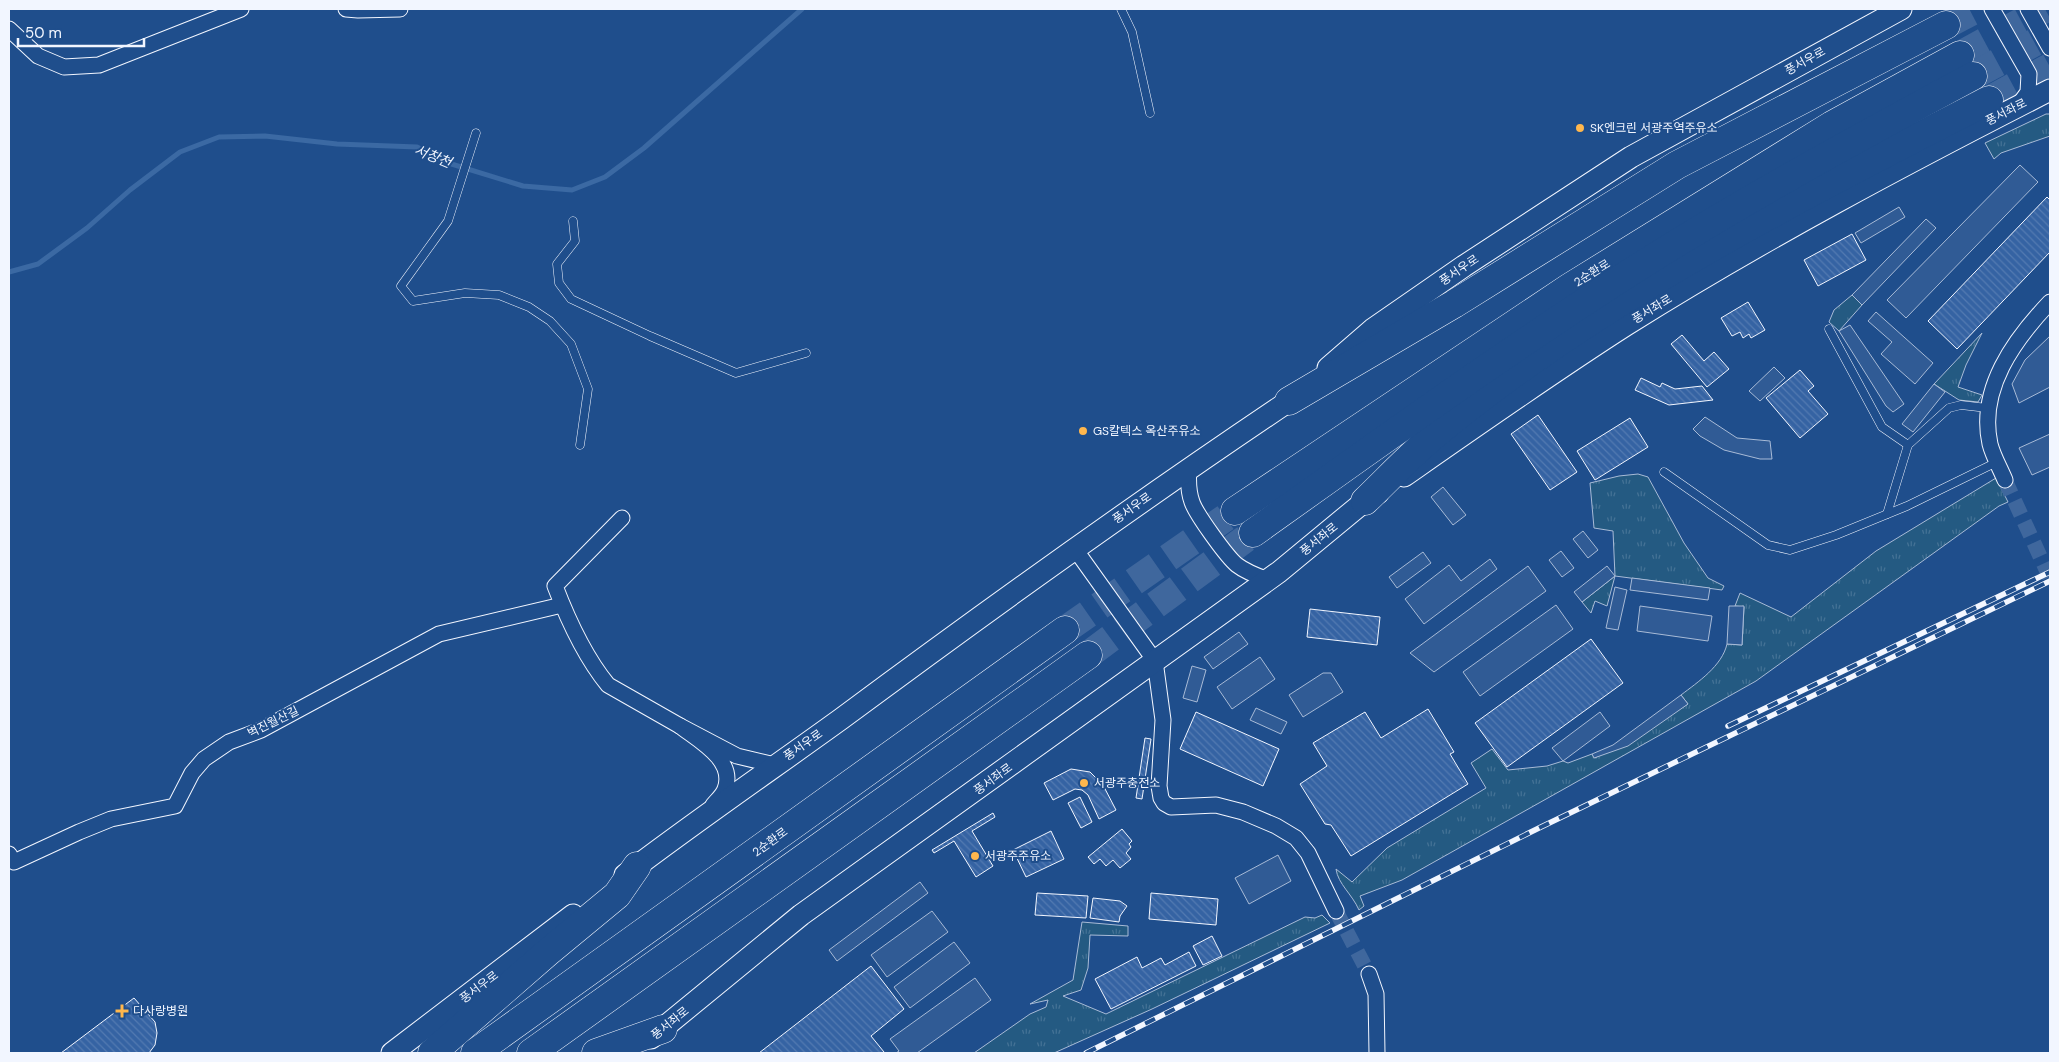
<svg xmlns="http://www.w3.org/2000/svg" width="2059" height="1062" font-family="'DM Sans','Noto Sans KR',sans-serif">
<defs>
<pattern id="grass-tufts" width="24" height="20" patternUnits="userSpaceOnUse" patternTransform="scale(1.25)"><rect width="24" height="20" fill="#245a82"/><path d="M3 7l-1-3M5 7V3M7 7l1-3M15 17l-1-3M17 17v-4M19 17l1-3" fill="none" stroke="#447295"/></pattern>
<pattern id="building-back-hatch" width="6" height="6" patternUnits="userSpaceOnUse" patternTransform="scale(1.25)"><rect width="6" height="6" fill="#3563a3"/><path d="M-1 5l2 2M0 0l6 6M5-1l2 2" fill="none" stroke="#537ab1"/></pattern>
</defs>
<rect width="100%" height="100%" fill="#1f4e8c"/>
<g fill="url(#grass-tufts)" stroke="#a8bbd7">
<polygon points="2046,114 2050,114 2050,136 2001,153 1994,159 1985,143"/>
<polygon points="1852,295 1862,305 1839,331 1829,322 1834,310"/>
<polygon points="1982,333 1966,365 1958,387 1982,395 1978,402 1959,400 1934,384"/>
<polygon points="1638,474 1648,477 1684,543 1708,578 1724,586 1722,590 1615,576 1607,606 1595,601 1591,613 1582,602 1615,576 1613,531 1594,528 1590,483 1619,476"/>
<path d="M1996 478 2008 502 1999 506 1756 681 1402 880 1360 896 1364 906 1359 910C1352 894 1338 884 1336 869L1352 882 1387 848 1486 788 1471 763 1492 749 1508 770 1547 766 1563 761 1568 763 1592 754 1595 758 1688 704 1681 695C1698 682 1722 666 1727 644L1742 645 1744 607 1735 606 1740 593 1791 617 1876 551Z"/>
<polygon points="1322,915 1330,923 1152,1009 1054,1053 974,1053 1030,1014 1046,1007 1048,1000 1030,1004 1073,980 1082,922 1128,926 1128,936 1090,935 1088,968 1081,990 1063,996 1106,1014 1305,917 1315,918"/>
</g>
<g fill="#305b95" stroke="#a8bbd7">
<polygon points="2020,165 2038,182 1906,318 1887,300"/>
<polygon points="1899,207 1905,217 1861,243 1855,233"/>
<polygon points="1926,219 1936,228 1862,305 1852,295"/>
<polygon points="1876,312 1933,363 1915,384 1881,354 1892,342 1868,321"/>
<polygon points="1850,325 1904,404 1893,412 1886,406 1839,331"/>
<polygon points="2050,336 2050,387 2019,403 2012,384 2025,360"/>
<polygon points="1774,367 1785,378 1760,401 1749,391"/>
<polygon points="1934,384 1945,392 1913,432 1902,424"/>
<polygon points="1705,417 1737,438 1770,441 1772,459 1760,459 1724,450 1700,436 1693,429"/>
<polygon points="2050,434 2050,467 2032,475 2019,448"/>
<polygon points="1443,487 1466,515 1453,525 1431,497"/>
<polygon points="1583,531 1598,550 1588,558 1573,539"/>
<polygon points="1561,551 1574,568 1562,577 1549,560"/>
<polygon points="1423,552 1431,563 1397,588 1389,577"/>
<polygon points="1490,559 1497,569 1424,624 1405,599 1449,565 1461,581"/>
<polygon points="1528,566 1546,591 1434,672 1410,653"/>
<polygon points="1607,566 1615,576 1582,602 1574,592"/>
<polygon points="1632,578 1710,588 1708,600 1630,590"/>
<polygon points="1615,587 1627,590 1618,630 1606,628"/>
<polygon points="1556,605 1573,629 1480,696 1463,672"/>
<polygon points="1640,606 1712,616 1708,641 1637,631"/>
<polygon points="1729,606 1744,606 1742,645 1727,644"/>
<polygon points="1239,632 1248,644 1213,669 1204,657"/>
<polygon points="1260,657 1275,679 1232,709 1217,687"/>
<polygon points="1192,666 1206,670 1197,702 1183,698"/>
<polygon points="1323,673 1331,673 1343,692 1303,717 1289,695"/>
<polygon points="1681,695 1688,704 1628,746 1594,758 1592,754 1613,745"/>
<polygon points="1256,708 1287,722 1281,734 1250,720"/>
<polygon points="1600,712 1610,726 1563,761 1552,748"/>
<polygon points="1278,855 1291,881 1249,904 1235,878"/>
<polygon points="920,882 928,893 837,961 829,950"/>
<polygon points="932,911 948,932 887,977 871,955"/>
<polygon points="954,942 970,963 910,1008 894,987"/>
<polygon points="975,978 991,1000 917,1053 896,1053 899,1051 890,1039"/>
</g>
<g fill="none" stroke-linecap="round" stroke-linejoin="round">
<polyline stroke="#3b69a3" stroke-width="5" points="9,272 38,264 87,228 130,190 180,152 219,137 265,136 337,144 417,147 445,162 523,186 572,190 605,177 644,148 802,9"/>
</g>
<g fill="url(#building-back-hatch)" stroke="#f2f6ff">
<polygon points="2047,197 2050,200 2050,252 1957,349 1928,321"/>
<polygon points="1852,234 1866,260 1818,286 1804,260"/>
<polygon points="1748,302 1765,330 1751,338 1749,334 1743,338 1740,332 1732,336 1721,318"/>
<polygon points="1682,335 1704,361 1714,352 1729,369 1707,387 1671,344"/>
<polygon points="1800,370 1814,386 1808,391 1828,414 1800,438 1766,398"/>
<polygon points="1641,378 1660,387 1662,383 1675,389 1702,386 1713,400 1669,405 1635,390"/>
<polygon points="1538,415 1577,472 1550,490 1511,434"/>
<polygon points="1630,418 1648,447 1595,480 1577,451"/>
<polygon points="1310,609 1380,617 1377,645 1307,637"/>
<polygon points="1591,639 1623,683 1507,767 1475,723"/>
<polygon points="1428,709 1454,752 1450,754 1468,784 1351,856 1331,825 1325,824 1300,784 1327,766 1313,743 1365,712 1381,738"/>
<polygon points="1196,712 1279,749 1263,786 1180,749"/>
<polygon points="1145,738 1151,739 1142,799 1136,798"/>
<polygon points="1071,769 1090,772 1103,785 1116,810 1099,819 1088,795 1082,790 1075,789 1053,800 1044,783"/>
<polygon points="1080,797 1092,822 1081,828 1068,803"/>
<polygon points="993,813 995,817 972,831 993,866 976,877 954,841 934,853 932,850"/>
<polygon points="1122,829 1132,841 1129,844 1131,847 1126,853 1131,859 1120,868 1113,860 1106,866 1100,859 1094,864 1088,857"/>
<polygon points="1051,831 1064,859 1026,877 1013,850"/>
<polygon points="1037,893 1088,896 1086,918 1035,915"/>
<polygon points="1151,893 1218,899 1216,925 1149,919"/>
<polygon points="1093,898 1120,901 1127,906 1120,916 1119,922 1090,918"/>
<polygon points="1212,936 1222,956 1203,965 1193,946"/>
<polygon points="1189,952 1196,966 1111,1009 1095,979 1137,957 1142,968 1161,958 1165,965"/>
<polygon points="871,966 904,1009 871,1036 884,1052 882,1053 759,1053"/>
<polygon points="134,998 155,1022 157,1033 155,1045 149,1053 61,1053"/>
</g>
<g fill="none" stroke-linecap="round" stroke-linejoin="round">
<g stroke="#3f679d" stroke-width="15" stroke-dasharray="15 8" stroke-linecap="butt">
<polyline points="2005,480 2050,578"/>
<polyline points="1336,911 1369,974"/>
</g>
<g stroke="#3f679d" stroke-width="28" stroke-dasharray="28 14" stroke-linecap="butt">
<polyline points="1946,25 1977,9"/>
<polyline points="1960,55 2045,9"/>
<polyline points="1973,76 2050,34"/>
<polyline points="1989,100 2050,67"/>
<polyline points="1065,630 1235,511"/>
<polyline points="1088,655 1253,533"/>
</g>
<defs>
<g id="lane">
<polyline points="1121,9 1132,32 1150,113"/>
<polyline points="476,133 448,221 401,286 413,301 465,293 499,295 529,307 550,321 571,344 588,389 580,445"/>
<polyline points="573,221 575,241 557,264 559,283 571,299 650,336 736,373 806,353"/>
<polyline points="1829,329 1882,427 1908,445 1949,408 1961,405 1987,408"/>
<polyline points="1664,472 1768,545 1790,550 1836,535 1907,506 1997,462"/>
<polyline points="1887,514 1908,445"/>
</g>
<g id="street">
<polyline points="346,9 358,10 400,9"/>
<polyline points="1992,9 2029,74 2028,92 2018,106"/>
<polyline points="2028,9 2050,48"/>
<polyline points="9,29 38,56 64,67 99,65 241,9"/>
<path d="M1189 468C1188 480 1188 491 1192 502 1196 514 1227 557 1237 565 1246 572 1257 576 1268 580"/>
<path d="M2005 480C2000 468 1993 456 1990 444 1978 389 2014 340 2050 302"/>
<path d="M622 518 555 586C568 620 585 657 608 685L680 726"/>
<polyline points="1075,549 1155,661 1163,720 1159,786 1161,798 1164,803 1171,807 1216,805 1243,812 1276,826 1296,838 1308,853 1336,911"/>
<path d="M713 805C717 800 723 795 725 789 736 760 698 740 680 726L737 756 775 765"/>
<polyline points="9,854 14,862 79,832 111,819 175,806 192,773 204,759 229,742 261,730 439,634 562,605"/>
<polyline points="1369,974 1376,994 1377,1053"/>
</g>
<g id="secondary">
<polyline points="1328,368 1373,329 1464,266 1631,157 1901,9"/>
<path d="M1404 476C1477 425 1551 373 1626 325 1763 239 1907 163 2050 90"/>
<path d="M625 875C696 821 769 771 841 719 988 610 1137 503 1289 401L1301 391"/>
<polyline points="651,1038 801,915 1279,572 1365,501 1378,493"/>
<polyline points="392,1053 573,915"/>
</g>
<g id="highway">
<polyline points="1289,401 1454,304 1677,165 1946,25"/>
<path d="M1365 501C1391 476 1415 450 1443 428 1609 293 1800 198 1989 100"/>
<polyline points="1235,511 1570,287 1832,125 1960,55"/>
<path d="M1253 533C1372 448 1490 363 1612 284 1729 208 1851 142 1973 76"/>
<polyline points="432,1053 548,952 617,895 637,866"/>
<polyline points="475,1053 1065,630"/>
<polyline points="531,1053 1088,655"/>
<polyline points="596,1053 663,1029"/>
</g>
</defs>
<use href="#lane" stroke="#f2f6ff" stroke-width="9"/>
<use href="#street" stroke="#f2f6ff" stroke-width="17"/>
<use href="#secondary" stroke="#f2f6ff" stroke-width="23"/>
<use href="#highway" stroke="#f2f6ff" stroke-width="29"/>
<use href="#lane" stroke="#1f4e8c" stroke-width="8"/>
<use href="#street" stroke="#1f4e8c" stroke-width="15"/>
<use href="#secondary" stroke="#1f4e8c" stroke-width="21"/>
<use href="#highway" stroke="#1f4e8c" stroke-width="28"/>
<defs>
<g id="rail">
<polyline points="1728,726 2050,572"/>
<polyline points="1086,1053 1541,827 2050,581"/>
</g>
</defs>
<use href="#rail" stroke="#f2f6ff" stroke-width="5.5"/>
<use href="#rail" stroke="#1f4e8c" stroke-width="4" stroke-dasharray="11" stroke-linecap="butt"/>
</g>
<g fill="#ffb74d" stroke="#1f4e8c" stroke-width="2">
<circle cx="1580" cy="128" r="5"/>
<circle cx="1083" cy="431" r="5"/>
<circle cx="1084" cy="783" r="5"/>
<circle cx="975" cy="856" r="5"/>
<path d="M119.5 1003.5h5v5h5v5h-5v5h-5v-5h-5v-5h5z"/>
</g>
<g text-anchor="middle" stroke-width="4" stroke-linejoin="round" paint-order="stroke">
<g font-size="12" fill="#f2f6ff" stroke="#1f4e8c">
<text transform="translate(1805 61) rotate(-29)" y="4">풍서우로</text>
<text transform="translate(2006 112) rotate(-27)" y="4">풍서좌로</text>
<text transform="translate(1459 270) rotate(-34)" y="4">풍서우로</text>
<text transform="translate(1592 273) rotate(-32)" y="4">2순환로</text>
<text transform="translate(1652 309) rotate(-31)" y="4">풍서좌로</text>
<text transform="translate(1132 508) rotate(-35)" y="4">풍서우로</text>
<text transform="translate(1319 539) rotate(-39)" y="4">풍서좌로</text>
<text transform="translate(273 722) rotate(-26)" y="4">벽진월산길</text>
<text transform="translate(803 745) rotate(-35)" y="4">풍서우로</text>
<text transform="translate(993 779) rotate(-36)" y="4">풍서좌로</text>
<text transform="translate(770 842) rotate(-36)" y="4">2순환로</text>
<text transform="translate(479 987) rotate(-37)" y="4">풍서우로</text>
<text transform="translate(670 1023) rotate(-39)" y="4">풍서좌로</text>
</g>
<g font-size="12" fill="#f2f6ff" stroke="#1f4e8c" text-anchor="start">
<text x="1590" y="132">SK엔크린 서광주역주유소</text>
<text x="1093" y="435">GS칼텍스 옥산주유소</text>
<text x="1094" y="787">서광주충전소</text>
<text x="985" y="860">서광주주유소</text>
<text x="133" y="1015">다사랑병원</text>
</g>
<g font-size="14" font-style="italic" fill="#f2f6ff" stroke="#1f4e8c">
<text transform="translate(433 156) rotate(22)" y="5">서창천</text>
</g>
</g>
<rect width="2059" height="1062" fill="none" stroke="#f2f6ff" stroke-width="20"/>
<path d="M18 38v8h126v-8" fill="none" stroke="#f2f6ff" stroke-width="2.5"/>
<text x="25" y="38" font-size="15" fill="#f2f6ff" stroke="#1f4e8c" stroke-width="4" paint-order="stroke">50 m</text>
</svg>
